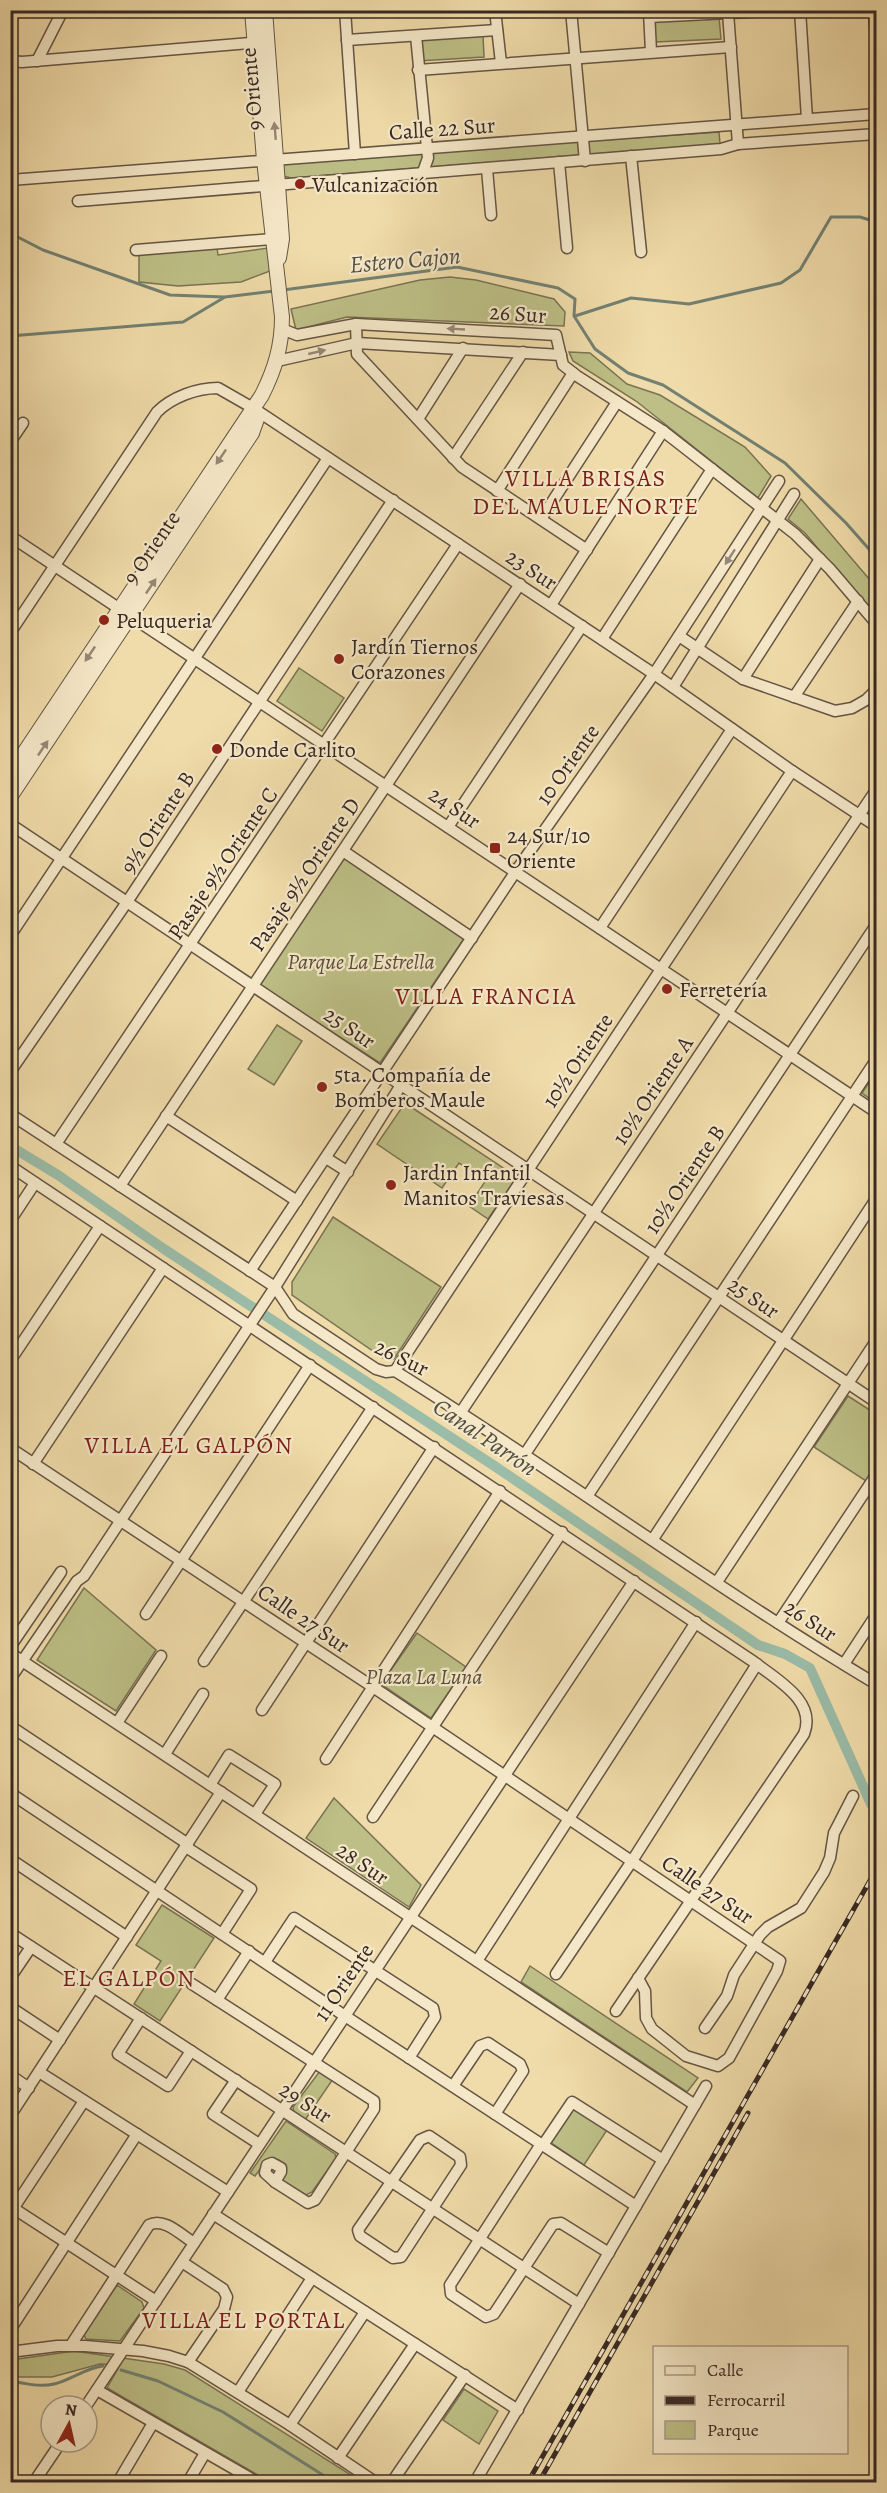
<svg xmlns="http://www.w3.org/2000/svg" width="887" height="2493" font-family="Alegreya,serif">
<rect width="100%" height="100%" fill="#f0dcaa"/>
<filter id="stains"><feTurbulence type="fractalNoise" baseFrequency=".00333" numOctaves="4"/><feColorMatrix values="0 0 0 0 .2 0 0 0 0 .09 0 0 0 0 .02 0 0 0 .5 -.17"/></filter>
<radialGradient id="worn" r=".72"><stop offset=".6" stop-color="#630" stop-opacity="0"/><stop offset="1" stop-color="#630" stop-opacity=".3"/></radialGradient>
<g fill="#bdbf86" stroke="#7a7454" stroke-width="1.5">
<polygon points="719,17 721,39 655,42 653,21"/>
<polygon points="483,35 484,57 418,61 417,39"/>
<polygon points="719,132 720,144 291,178 280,175 280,168 285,162"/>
<polygon points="217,248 218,255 268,248 270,271 241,282 178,286 139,282 139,254"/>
<polygon points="450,277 476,280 554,299 565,312 564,326 347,317 296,330 291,309 420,280"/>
<polygon points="569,352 590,353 627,384 660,395 745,447 771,476 758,498 636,401 573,361"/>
<polygon points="801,499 876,587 876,618 805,533 788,519"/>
<polygon points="299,668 344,698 322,731 277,701"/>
<polygon points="346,859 465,937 380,1063 258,984 342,860"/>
<polygon points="277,1025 302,1041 274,1085 248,1069"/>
<polygon points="876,1072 876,1103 862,1093"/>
<polygon points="405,1103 517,1177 488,1219 469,1206 486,1180 459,1163 442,1188 377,1144"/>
<polygon points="333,1217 441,1287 394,1359 383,1358 292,1295 292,1282"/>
<polygon points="848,1396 876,1414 876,1466 866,1481 814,1447"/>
<polygon points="84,1588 156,1650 116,1711 37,1660"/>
<polygon points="417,1633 466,1667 431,1718 381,1684"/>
<polygon points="334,1798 421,1885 409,1907 306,1838"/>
<polygon points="162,1905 214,1938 160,2021 134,2004 161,1961 136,1945"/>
<polygon points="530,1966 698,2078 687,2092 521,1982"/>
<polygon points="320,2071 333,2079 305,2120 294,2113 293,2107"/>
<polygon points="574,2107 607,2130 584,2165 550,2142"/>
<polygon points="286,2121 335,2154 336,2158 312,2192 306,2195 283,2181 285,2166 279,2160 266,2161 255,2176 250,2173"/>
<polygon points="117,2285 142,2302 144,2308 120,2341 86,2339 84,2335"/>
<polygon points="74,2351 164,2364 185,2370 362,2482 270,2482 107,2388 120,2365 100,2364 52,2377 11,2377 11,2360"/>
<polygon points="464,2389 498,2411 479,2444 443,2420"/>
</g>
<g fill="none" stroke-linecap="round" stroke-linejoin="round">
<g stroke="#728173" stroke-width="3">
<polyline points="10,233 43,250 170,295 224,297"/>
<polyline points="283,290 457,267 558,288 575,299 574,316 595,349 628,373 663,385 785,463 846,523 876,557"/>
<polyline points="575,316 631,298 689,304 781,283 800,270 831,217 860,217 876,222"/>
<polyline points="10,336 183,322 225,297 274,291"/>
<polyline points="121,2370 158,2381 223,2412 334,2482"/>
<path d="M10 2380C22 2384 41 2387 54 2384 71 2380 85 2368 103 2366"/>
</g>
<polyline stroke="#9abca8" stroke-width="10" points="10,1146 58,1175 164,1249 496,1467 758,1645 785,1654 810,1668 871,1804 876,1810"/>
<defs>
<g id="minor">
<polyline points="345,10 355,154"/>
<polyline points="495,10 501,63"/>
<polyline points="571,10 585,161"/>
<polyline points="800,10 807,119"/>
<polyline points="874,10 876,40"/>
<polyline points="649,11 651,52"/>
<polyline points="649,17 786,10"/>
<polyline points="416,36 428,158 423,172"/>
<polyline points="347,40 497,30"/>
<polyline points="10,61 22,62 261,42"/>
<polyline points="37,61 63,10"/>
<polyline points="418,70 731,47"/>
<polyline points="738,144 876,134"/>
<polyline points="631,156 641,252"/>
<polyline points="559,162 567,248"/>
<polyline points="487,169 491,215"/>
<polyline points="10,180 876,114"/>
<polyline points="78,201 721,149 738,144 728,13"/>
<polyline points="136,250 272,239"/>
<polyline points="356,324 357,354 462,467 587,550"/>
<polyline points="282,329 297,335 356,324 556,335 563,365 577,376 663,431 795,534 830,569 876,623"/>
<polyline points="277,361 357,343 561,355"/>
<polyline points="418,419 463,348"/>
<polyline points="10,442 23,423"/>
<polyline points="453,458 523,352"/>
<polyline points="497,491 573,373"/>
<polyline points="541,519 617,402"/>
<polyline points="10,536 876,1112"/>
<polyline points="551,605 663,431"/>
<path d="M10 633 157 412C172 397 197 388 218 388L253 408 654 674 792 771 876 826"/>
<polyline points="679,636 743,679 835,711 852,708 866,700 876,690"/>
<polyline points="602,639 712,469"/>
<polyline points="743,679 820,559"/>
<polyline points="673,687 794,494"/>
<polyline points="794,697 858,601"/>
<polyline points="10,824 876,1402"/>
<polyline points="448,827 582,626"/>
<polyline points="343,851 472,938"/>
<polyline points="600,928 732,729"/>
<polyline points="10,936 328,458"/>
<polyline points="10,1072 127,902 393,500"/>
<path d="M10 1114 275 1287 293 1314 376 1369 386 1372 395 1371C557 1472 712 1586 876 1684"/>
<polyline points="166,1116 297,1201"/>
<polyline points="56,1144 458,544"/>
<polyline points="326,1158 348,1172"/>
<path d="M10 1166 754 1662C777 1680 817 1701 804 1734L616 2011"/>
<polyline points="120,1186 520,584"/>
<polyline points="10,1221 35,1183"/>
<polyline points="250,1271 516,871 654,674 779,481"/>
<polyline points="10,1361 100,1226"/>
<polyline points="395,1371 792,771"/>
<polyline points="461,1412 876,790"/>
<polyline points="10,1448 373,1687 780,1961 777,1971 729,2058 718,2066 686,2056 652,2029 646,2018 645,1991 638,1978"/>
<polyline points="525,1454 876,925"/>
<polyline points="33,1464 163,1268"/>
<polyline points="588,1495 876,1060"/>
<polyline points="653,1539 876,1199"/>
<polyline points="717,1582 876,1341"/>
<polyline points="146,1614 310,1365"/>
<polyline points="778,1623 876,1475"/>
<polyline points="10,1647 61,1572"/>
<polyline points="10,1653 695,2105"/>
<polyline points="204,1661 373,1407"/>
<polyline points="844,1664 876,1615"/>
<polyline points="10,1679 77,1581 84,1576 275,1287 406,1077"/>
<polyline points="262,1710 434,1447"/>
<polyline points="117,1723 161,1656"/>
<polyline points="10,1726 188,1844"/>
<polyline points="165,1754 203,1694"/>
<polyline points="326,1759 500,1491"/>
<polyline points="210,1785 229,1755 275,1784 255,1814"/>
<polyline points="10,1793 345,2016 636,2206"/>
<polyline points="373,1817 562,1532"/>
<polyline points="186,1847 251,1889 222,1934"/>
<polyline points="10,1859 127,1937"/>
<polyline points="10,1933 579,2304"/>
<polyline points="477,1961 696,1622"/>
<polyline points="265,1962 294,1918 433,2008 435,2017 409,2058"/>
<polyline points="556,1974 632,1861 757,1664"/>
<polyline points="10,1978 31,1947"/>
<polyline points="192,1984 374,2101 374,2109 315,2200 308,2203 275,2182"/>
<polyline points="217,2000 249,1951"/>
<polyline points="10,2007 60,2040"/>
<polyline points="141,2018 118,2054 168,2086 191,2051"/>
<polyline points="705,2028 727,1996 734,1975 760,1935 768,1927 801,1908 824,1872 830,1858 834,1833 853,1796"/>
<polyline points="39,2072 228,2192"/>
<polyline points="10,2075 29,2088"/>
<polyline points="236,2080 213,2114 259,2144"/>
<polyline points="453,2086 480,2046 488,2043 520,2064 523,2071 495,2114"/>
<polyline points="10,2116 221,1792"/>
<polygon points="429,2136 460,2157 461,2165 401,2257 393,2258 360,2236 358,2230 420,2140"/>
<polyline points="541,2144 450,2285 451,2294 486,2317 494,2314 553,2224 561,2223 609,2253"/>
<polyline points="543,2145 572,2102 663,2160"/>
<polygon points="272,2163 281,2168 281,2172 275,2182 265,2173 267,2165"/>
<polyline points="10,2206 156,2301"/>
<polyline points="11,2212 84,2101"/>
<polyline points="213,2214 518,2410"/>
<polyline points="182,2262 223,2289 227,2297 224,2309 188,2362"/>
<polyline points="10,2330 137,2134"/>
<path d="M71 2345 149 2225C164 2217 181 2235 194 2243"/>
<polyline points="10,2352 57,2346 85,2346 143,2351 169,2356 188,2362 290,2425 375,2482"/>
<polyline points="97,2390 257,2482"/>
<polyline points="238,2392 312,2278"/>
<polyline points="86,2406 634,1581"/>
<polyline points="290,2425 365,2312"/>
<polyline points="338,2458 415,2344"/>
<polyline points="34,2482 61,2442"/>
<polyline points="118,2482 153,2423"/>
<polyline points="188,2482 205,2453"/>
<polyline points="392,2482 465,2375"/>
<polyline points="475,2482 706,2086"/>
</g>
<g id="tertiary">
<polyline points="265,10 282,239 279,258"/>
<path d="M10 774 262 395C275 369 282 346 282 317L264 160 252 10"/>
<polyline points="10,797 252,433 257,419 253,408"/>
</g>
</defs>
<use href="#minor" stroke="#655545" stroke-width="13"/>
<use href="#tertiary" stroke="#655545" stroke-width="16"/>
<use href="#minor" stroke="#f5e8c8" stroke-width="10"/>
<use href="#tertiary" stroke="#f5e8c8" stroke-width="14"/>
<defs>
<g id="rail">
<polyline points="528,2482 876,1870"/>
<polyline points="539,2482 748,2113"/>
</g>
</defs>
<use href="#rail" stroke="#372823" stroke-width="5"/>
<use href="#rail" stroke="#f5e8c8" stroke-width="3" stroke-dasharray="9" stroke-linecap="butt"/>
</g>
<defs><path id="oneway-solid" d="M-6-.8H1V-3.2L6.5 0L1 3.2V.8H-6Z" transform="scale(1.5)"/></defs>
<g fill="#968876">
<use href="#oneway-solid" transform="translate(275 131) rotate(-95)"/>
<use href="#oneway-solid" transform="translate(456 329) rotate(-177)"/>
<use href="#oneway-solid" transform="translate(317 352) rotate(-13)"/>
<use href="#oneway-solid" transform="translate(221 457) rotate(124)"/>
<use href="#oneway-solid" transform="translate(730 557) rotate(123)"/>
<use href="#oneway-solid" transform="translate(151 586) rotate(-56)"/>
<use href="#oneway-solid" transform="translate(90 654) rotate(124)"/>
<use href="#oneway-solid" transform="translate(43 748) rotate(-56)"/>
</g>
<g fill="#8f2418" stroke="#f5e8c8" stroke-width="2">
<circle cx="300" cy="184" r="6"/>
<circle cx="104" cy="620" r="6"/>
<circle cx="339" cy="659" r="6"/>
<circle cx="217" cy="749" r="6"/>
<rect x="489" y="842" width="12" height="12" rx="3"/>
<circle cx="667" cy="989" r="6"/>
<circle cx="322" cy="1087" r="6"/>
<circle cx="391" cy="1185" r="6"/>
</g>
<g text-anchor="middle" stroke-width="4.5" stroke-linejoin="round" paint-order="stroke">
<g font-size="22" fill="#372823" stroke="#f5e8c8">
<text transform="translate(251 89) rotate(-95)" y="8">9 Oriente</text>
<text transform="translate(442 128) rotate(-4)" y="8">Calle 22 Sur</text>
<text transform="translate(518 313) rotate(4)" y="8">26 Sur</text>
<text transform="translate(151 547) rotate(-56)" y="8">9 Oriente</text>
<text transform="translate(532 569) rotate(33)" y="8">23 Sur</text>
<text transform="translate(567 764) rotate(-55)" y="8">10 Oriente</text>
<text transform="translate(455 807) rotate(34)" y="8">24 Sur</text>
<text transform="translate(157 822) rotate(-57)" y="8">9½ Oriente B</text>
<text transform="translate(222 863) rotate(-56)" y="8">Pasaje 9½ Oriente C</text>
<text transform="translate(304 874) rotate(-56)" y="8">Pasaje 9½ Oriente D</text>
<text transform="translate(350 1027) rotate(34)" y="8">25 Sur</text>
<text transform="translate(577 1060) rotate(-56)" y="8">10½ Oriente</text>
<text transform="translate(652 1090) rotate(-56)" y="8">10½ Oriente A</text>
<text transform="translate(684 1179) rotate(-56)" y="8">10½ Oriente B</text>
<text transform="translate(754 1297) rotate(34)" y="8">25 Sur</text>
<text transform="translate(402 1357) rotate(26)" y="8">26 Sur</text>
<text transform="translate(304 1618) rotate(34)" y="8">Calle 27 Sur</text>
<text transform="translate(811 1620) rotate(33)" y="8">26 Sur</text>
<text transform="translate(363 1863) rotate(34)" y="8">28 Sur</text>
<text transform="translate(708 1889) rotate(34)" y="8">Calle 27 Sur</text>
<text transform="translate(343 1982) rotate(-56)" y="8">11 Oriente</text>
<text transform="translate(306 2102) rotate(33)" y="8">29 Sur</text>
</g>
<g font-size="22" fill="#372823" stroke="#f5e8c8" text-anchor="start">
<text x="312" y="192">Vulcanización</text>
<text x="116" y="628">Peluqueria</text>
<text x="351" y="654">Jardín Tiernos<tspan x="351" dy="25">Corazones</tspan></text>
<text x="229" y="757">Donde Carlito</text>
<text x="507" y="843">24 Sur/10<tspan x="507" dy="25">Oriente</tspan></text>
<text x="679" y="997">Ferretería</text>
<text x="334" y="1082">5ta. Compañía de<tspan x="334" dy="25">Bomberos Maule</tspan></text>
<text x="403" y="1180">Jardin Infantil<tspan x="403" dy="25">Manitos Traviesas</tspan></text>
</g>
<g font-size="22" font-style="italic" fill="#584e3c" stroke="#f5e8c8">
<text x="361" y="969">Parque La Estrella</text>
<text x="424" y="1684">Plaza La Luna</text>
</g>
<g font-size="24" font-style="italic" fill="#504d44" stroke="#f5e8c8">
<text transform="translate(405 260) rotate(-5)" y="8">Estero Cajon</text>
<text transform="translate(485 1437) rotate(34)" y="8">Canal Parrón</text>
</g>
<g font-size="24" letter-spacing="1.5" fill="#7a1f14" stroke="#f5e8c8">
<text x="586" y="486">VILLA BRISAS<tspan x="586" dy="28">DEL MAULE NORTE</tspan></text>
<text x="486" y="1004">VILLA FRANCIA</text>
<text x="189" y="1453">VILLA EL GALPÓN</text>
<text x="129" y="1986">EL GALPÓN</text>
<text x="244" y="2328">VILLA EL PORTAL</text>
</g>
</g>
<rect width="887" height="2493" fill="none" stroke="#f0dcaa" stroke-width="36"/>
<rect x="12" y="12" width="863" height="2469" fill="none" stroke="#372823" stroke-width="3"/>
<rect x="18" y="18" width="851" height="2457" fill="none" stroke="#372823" stroke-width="1.5"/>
<rect x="653" y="2346" width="195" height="108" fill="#f5e8c8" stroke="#a99b86" stroke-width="1.5"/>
<rect x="665" y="2366" width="30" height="9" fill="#f5e8c8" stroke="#a99b86" stroke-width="1.5"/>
<text x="707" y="2376" font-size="18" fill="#372823">Calle</text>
<rect x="665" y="2396" width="30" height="9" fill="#372823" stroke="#a99b86" stroke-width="1.5"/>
<text x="707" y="2406" font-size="18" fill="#372823">Ferrocarril</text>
<rect x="665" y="2421" width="30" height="18" fill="#bdbf86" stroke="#a99b86" stroke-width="1.5"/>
<text x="707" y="2436" font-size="18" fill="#372823">Parque</text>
<g transform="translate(69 2424) rotate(8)"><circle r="28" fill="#f5e8c8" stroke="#a99b86" stroke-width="1.5"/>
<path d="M0-4.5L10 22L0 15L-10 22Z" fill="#8f2418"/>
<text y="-9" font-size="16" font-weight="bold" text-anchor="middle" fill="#372823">N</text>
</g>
<rect width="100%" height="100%" filter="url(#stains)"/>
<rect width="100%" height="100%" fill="url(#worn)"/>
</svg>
